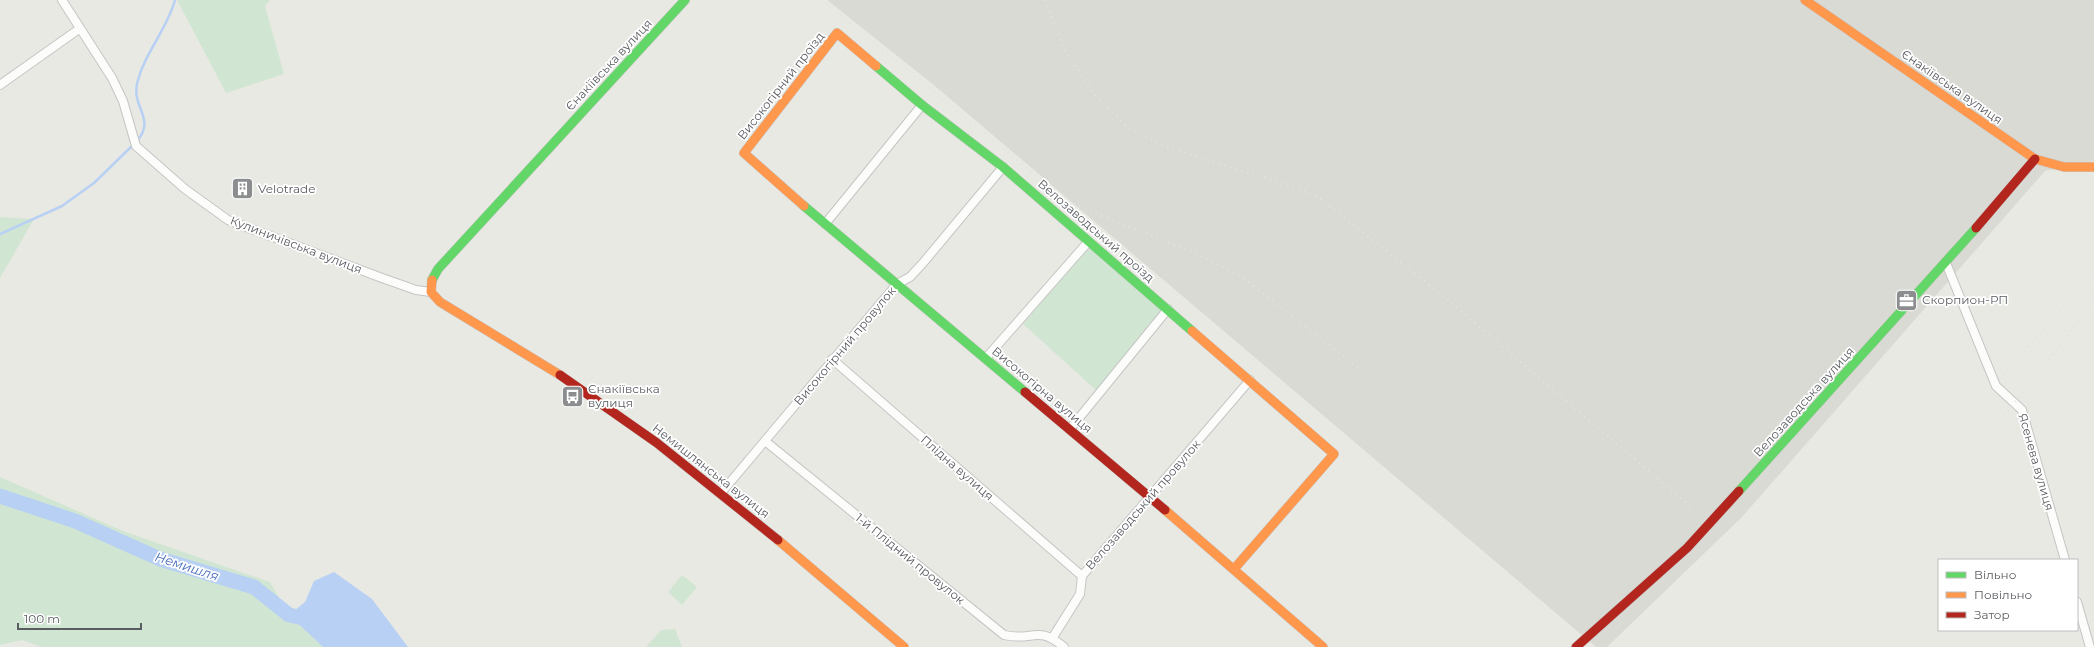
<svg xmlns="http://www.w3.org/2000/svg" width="2094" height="647" font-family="Montserrat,sans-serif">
<rect width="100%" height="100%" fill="#e9e9e4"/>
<polygon fill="#dadad5" points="827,0 2094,0 2094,161 2045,171 1742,517 1607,647 1596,647 935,86"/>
<g fill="#d1e6d2">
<polygon points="177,0 270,0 265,6 284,74 226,93"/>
<polygon points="0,217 34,219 0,278"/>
<polygon points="1092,249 1161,307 1161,313 1097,391 1023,324 1086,250"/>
<polygon points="0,477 123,531 270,582 289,615 323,647 42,647 22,640 0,645"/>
<polygon points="682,575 697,587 682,605 668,592"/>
<polygon points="675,629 682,647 646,647 661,630"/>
</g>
<polygon fill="#b7d0f4" points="334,572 372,599 408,647 323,647 289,615 305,602 314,581"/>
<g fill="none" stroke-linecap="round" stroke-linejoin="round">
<g stroke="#b7d0f4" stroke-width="2.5">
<path d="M137 141C156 119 132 108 137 84 144 53 167 30 175 0"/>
<polyline points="0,234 62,206 94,183 134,144"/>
</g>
<polyline stroke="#b7d0f4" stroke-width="15" points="0,496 75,521 160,559 254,587 289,615 308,619"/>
<defs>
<g id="street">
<polyline points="62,0 112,78 123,101 136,146 185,189 228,220 382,278 416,290 431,292"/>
<polyline points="0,85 79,29"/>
<polyline points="825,224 922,105"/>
<polyline points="1946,263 1996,386 2022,410 2065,560"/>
<polyline points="986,358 1088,242"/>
<polyline points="832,359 1082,576"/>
<polyline points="1070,429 1168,309"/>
<path d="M765 441 1004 635C1033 642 1037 624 1064 647"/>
<polyline points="721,493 897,284 910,277 923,263 1003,167"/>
<polyline points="2077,602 2090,647"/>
<polyline points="1053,637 1080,594 1082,576 1250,380"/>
</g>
<g id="fast">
<polyline points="876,66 922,105 1003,167 1192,331"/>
<polyline points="804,206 1025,392"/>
<polyline points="432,280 438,269 685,0"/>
<polyline points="1739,491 1976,228"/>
</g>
<g id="slow">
<polyline points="1805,0 2035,159 2064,167 2094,167"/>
<polyline points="804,206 744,153 837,33 876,66"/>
<polyline points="432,280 431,292 440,302 560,375"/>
<polyline points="1192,331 1334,454 1234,569"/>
<polyline points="1165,510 1323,647"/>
<polyline points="778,540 904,647"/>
</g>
<g id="jam">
<polyline points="1976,228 2035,159"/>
<polyline points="560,375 657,443 778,540"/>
<polyline points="1025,392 1165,510"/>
<polyline points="1576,647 1687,548 1739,491"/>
</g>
</defs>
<use href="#street" stroke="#c5c6c4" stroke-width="10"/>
<use href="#fast" stroke="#c6c6c5" stroke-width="10"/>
<use href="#slow" stroke="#c6c6c5" stroke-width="10"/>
<use href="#jam" stroke="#c6c6c5" stroke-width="10"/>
<use href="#street" stroke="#fcfcfb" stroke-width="8"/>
<use href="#fast" stroke="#63d668" stroke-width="9"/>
<use href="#slow" stroke="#ff974d" stroke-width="9"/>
<use href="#jam" stroke="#b3261e" stroke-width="9"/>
<g stroke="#e1e2e1" stroke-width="2.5" stroke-dasharray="1 5" stroke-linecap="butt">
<polyline points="822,0 1065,199 1080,207 1200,255 1242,277 1361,370"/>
<polyline points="1045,0 1064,49 1095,95 1128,127 1164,146 1294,187 1318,197 1447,299 1691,507"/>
<polyline points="2004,374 2094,274"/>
<polyline points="2004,416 2076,325 2094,299"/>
</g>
</g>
<defs>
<symbol id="building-square" viewBox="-11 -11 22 22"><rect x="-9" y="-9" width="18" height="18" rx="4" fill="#8b8d8f" stroke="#fff"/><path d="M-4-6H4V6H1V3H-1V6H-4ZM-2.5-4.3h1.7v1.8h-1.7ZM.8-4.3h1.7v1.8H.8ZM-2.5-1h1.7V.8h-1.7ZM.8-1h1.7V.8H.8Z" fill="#fff"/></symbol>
<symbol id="office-square" viewBox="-11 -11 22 22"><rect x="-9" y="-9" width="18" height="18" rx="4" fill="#8b8d8f" stroke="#fff"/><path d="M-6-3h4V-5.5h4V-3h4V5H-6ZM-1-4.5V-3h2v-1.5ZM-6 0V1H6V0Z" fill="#fff"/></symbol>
<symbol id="bus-square" viewBox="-11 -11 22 22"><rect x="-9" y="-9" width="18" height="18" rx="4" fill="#8b8d8f" stroke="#fff"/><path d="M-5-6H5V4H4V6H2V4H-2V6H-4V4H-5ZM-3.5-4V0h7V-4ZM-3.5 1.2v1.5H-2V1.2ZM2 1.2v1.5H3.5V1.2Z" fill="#fff"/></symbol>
</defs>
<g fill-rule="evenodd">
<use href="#building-square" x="230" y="176" width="25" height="25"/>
<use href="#office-square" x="1894" y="288" width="25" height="25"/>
<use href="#bus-square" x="560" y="384" width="25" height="25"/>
</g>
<g text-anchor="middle" stroke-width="3.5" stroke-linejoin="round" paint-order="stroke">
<g font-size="12" fill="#595c61" stroke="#fff">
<text transform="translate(609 65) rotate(-47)" y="4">Єнакіївська вулиця</text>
<text transform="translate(781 86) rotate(-52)" y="4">Високогірний проїзд</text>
<text transform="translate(1952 87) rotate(35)" y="4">Єнакіївська вулиця</text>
<text transform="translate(1096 231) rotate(41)" y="4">Велозаводський проїзд</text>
<text transform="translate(296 245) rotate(21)" y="4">Кулиничівська вулиця</text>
<text transform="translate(845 346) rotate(-50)" y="4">Високогірний провулок</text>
<text transform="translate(1042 390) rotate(40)" y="4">Високогірна вулиця</text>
<text transform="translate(1804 402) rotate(-48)" y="4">Велозаводська вулиця</text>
<text transform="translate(2036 462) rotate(74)" y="4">Ясенева вулиця</text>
<text transform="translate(957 468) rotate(41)" y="4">Плідна вулиця</text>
<text transform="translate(711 471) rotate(38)" y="4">Немишлянська вулиця</text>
<text transform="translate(1143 505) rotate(-49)" y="4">Велозаводський провулок</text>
<text transform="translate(910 559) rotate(39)" y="4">1-й Плідний провулок</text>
</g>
<g font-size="12" fill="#595c61" stroke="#fff" text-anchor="start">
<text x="258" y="193">Velotrade</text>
<text x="1922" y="304">Скорпион-РП</text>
<text x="588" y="393">Єнакіївська<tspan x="588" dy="14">вулиця</tspan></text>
</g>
<g font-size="13" font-style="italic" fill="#466cbc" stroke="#fff">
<text transform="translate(187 566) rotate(18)" y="5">Немишля</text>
</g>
</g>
<rect x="1938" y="559" width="140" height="72" fill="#ffffff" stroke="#bdbec0"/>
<rect x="1946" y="572" width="20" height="6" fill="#63d668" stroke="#bdbec0"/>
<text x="1974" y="579" font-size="12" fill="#595c61">Вільно</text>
<rect x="1946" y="592" width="20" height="6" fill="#ff974d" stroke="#bdbec0"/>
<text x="1974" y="599" font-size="12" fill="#595c61">Повільно</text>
<rect x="1946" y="612" width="20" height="6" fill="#b3261e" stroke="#bdbec0"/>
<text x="1974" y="619" font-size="12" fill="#595c61">Затор</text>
<path d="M18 623v6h123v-6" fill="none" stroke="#595c61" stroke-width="2"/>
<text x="24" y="623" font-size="12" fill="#595c61" stroke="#ffffff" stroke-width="3" paint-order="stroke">100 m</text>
</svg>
